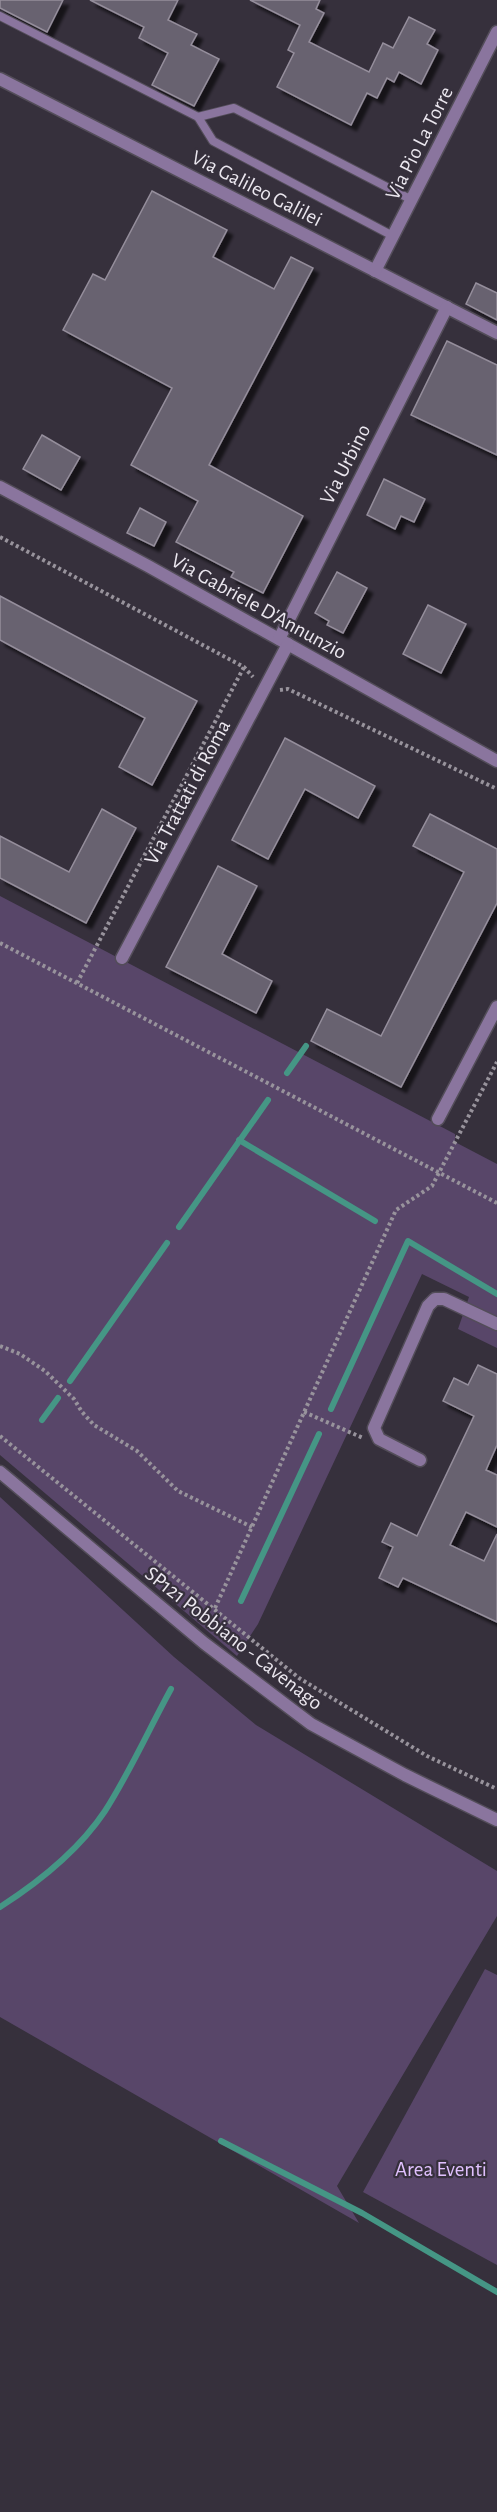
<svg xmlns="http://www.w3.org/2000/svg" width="497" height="2512" font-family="'Alegreya Sans',sans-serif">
<defs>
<filter id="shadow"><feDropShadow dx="5.5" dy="5.5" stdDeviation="1.5" flood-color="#0009"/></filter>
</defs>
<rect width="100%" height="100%" fill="#36303c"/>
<g fill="#584669">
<polygon points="0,896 455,1134 455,1142 497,1164 497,1348 458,1329 469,1297 422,1274 258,1624 237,1656 0,1455"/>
<polygon points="0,1497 174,1657 256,1725 497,1871 497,1916 337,2186 359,2223 0,2017"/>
<polygon points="485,1969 497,1975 497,2265 363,2192"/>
</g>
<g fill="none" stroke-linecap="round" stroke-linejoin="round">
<g stroke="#459685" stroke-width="6">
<polyline points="287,1073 306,1046"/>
<polyline points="239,1140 375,1221"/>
<polyline points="179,1227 268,1100"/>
<polyline points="70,1381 167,1243"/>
<polyline points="331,1409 408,1241 497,1294"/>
<polyline points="42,1420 58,1398"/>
<polyline points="241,1601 319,1434"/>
<path d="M0 1907C39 1882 79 1850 105 1811 130 1772 149 1729 171 1689"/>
<polyline points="221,2141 362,2213 497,2292"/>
</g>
</g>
<g fill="#68626f" stroke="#958e9c" stroke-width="1.5" filter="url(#shadow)">
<polygon points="0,0 63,0 47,32 0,8"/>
<polygon points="90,0 178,0 168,20 197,34 191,45 219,59 194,106 152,85 168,53 139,38 144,27"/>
<polygon points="250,0 320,0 316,9 324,13 309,42 369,72 383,43 393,48 409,17 435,30 427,44 438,50 421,84 399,72 394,82 387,78 377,98 367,93 351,125 277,87 294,53 288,50 300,25"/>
<polygon points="152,191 227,230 213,257 274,289 291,257 313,268 209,465 303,516 263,593 231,577 234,572 176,542 198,501 131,465 172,388 63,330 93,274 105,280"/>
<polygon points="476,283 497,293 497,320 466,304"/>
<polygon points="447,341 497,365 497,455 411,415"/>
<polygon points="42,435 80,457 61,490 23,469"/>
<polygon points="384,479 425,499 414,522 401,516 395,529 367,515"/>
<polygon points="140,508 166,522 154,546 127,533"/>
<polygon points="337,572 367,588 343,633 327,625 329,621 315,613"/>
<polygon points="0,596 197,701 152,785 119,767 145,718 0,640"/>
<polygon points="428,605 466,624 441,673 403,654"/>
<polygon points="285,738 375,786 358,818 305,789 268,859 232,840"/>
<polygon points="102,809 136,828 86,923 0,878 0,836 69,872"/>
<polygon points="430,814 497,849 497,903 401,1087 311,1041 327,1009 381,1036 464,872 413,846"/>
<polygon points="218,866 257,886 222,954 272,981 256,1013 166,967"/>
<polygon points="478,1365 497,1374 497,1445 486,1470 497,1475 497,1527 466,1512 450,1545 484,1561 497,1534 497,1622 403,1578 398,1587 379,1578 393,1547 382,1542 391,1523 417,1536 474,1416 443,1401 454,1378 468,1385"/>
</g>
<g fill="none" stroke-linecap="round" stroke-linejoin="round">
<defs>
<g id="service">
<polyline points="0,16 198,117"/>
<polyline points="393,236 213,141 198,117 234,108 412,200"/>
</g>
<g id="minor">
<polyline points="0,79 497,333"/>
<polyline points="375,271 497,32"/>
<polyline points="0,487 148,566 497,761"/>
<polyline points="279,639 447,307"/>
<polyline points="122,958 288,644"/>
<polyline points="438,1119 497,1007"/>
<polyline points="420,1460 379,1439 374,1428 428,1306 435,1299 444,1299 497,1324"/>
</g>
<polyline id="tertiary" points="0,1472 204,1643 311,1724 405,1775 497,1820"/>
</defs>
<use href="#service" stroke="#534d59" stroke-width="10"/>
<use href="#minor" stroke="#534d59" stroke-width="15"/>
<use href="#tertiary" stroke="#534d59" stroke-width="15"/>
<g stroke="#98939c" stroke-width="4" stroke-dasharray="3 3" stroke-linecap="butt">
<polyline points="0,537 244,667 253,677"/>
<polyline points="280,690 288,689 497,789"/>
<polyline points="0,943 497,1203"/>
<polyline points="77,983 244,667"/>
<polyline points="0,1346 20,1354 45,1371 74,1399 82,1412 94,1425 137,1451 178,1491 252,1527"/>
<polyline points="304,1412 363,1438"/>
<polyline points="0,1436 299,1678 427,1756 497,1789"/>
<polyline points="215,1608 396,1210 432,1186 497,1062"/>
</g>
<use href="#service" stroke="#8a759e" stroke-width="8"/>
<use href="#minor" stroke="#8a759e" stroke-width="12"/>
<use href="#tertiary" stroke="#8a759e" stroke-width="12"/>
</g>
<g text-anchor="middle" stroke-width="4.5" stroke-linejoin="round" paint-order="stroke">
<g font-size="21" fill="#ebe7ef" stroke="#36303c">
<text transform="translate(419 143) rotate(-63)" y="7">Via Pio La Torre</text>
<text transform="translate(257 188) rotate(27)" y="7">Via Galileo Galilei</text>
<text transform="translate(345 464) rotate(-63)" y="7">Via Urbino</text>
<text transform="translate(259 606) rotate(29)" y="7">Via Gabriele D'Annunzio</text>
<text transform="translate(187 792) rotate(-62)" y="7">Via Trattati di Roma</text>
<text transform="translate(234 1638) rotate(38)" y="7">SP121 Pobbiano - Cavenago</text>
</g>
<g font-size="21" fill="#e0c0fe" stroke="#36303c">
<text x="441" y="2176">Area Eventi</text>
</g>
</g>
</svg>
